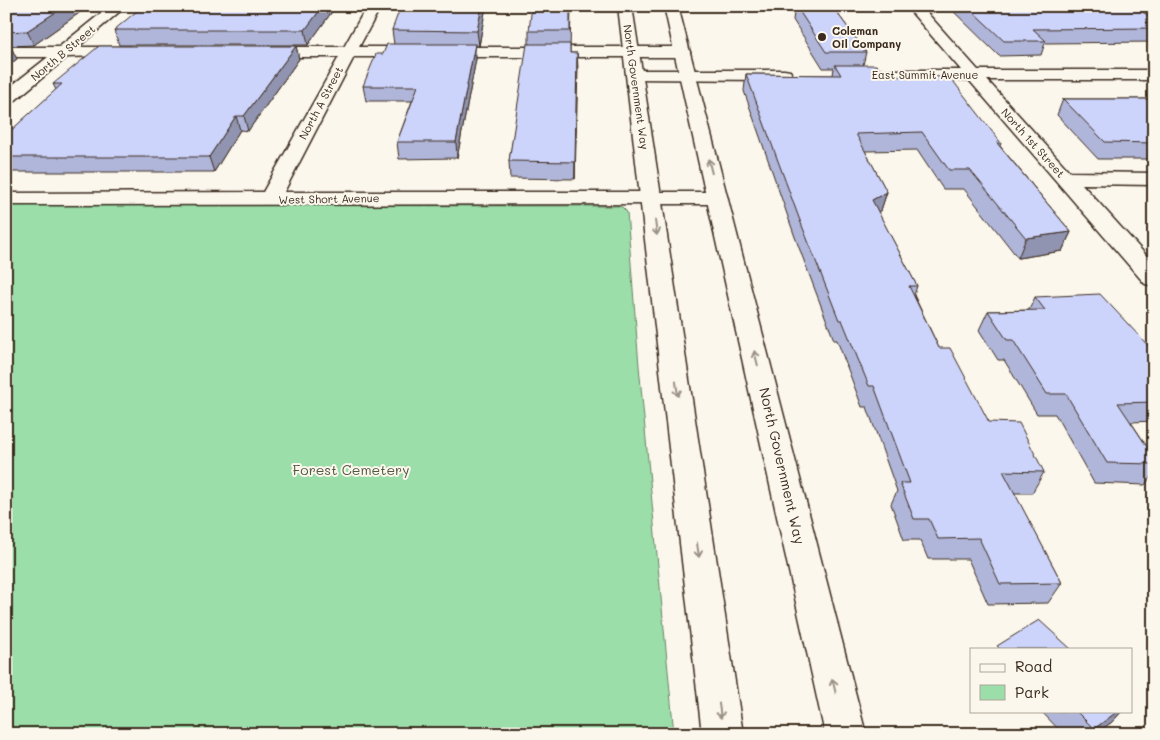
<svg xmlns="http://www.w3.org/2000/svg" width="1160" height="740" font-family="Mali,sans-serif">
<rect width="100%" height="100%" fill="#fbf7ec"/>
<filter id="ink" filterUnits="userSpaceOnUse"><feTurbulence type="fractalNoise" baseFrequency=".02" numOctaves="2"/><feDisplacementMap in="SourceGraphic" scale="10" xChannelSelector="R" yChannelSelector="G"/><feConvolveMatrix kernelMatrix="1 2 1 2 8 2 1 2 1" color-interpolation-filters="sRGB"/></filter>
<g filter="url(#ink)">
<polygon fill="#9bdeaa" stroke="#6b8464" points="6,205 618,206 622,207 627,212 639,366 674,734 6,734"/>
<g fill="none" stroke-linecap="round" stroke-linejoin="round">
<defs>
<g id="minor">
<polygon points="110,6 126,6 78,47 130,47 138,52 136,55 67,57 12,103 6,104 6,90 48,57 6,57 6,47 59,47"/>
<polygon points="367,6 381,6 359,47 682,47 690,52 682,57 354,57 284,192 717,192 724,194 728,198 724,202 717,204 6,205 6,193 263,192 339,57 260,57 252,52 260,47 344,47"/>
<polygon points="906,6 921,6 978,70 1154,70 1154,80 987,80 1070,172 1154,173 1154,185 1082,184 1154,264 1154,286 1145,284 969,80 841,79 839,75 841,71 847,70 961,70"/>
<polygon points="635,70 784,70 790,71 792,75 790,79 784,80 629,79 627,75 629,71"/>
</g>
<g id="secondary">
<polygon points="618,6 632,6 743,734 702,734"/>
<polygon points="664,6 678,6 866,734 825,734"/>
</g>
</defs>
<use href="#minor" stroke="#3b2a1e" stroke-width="3"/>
<use href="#secondary" stroke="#3b2a1e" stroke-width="3"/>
<use href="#minor" fill="#fbf7ec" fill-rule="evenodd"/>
<use href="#secondary" fill="#fbf7ec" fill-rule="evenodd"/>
</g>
<g fill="#b0b6d9" stroke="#3b2a1e">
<polygon points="6,6 89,6 34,45 10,46 17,59 6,67"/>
<polygon points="336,6 308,45 119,45 114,30"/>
<polygon points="405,6 486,6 479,46 475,46 476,59 457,158 399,159 397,142 412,101 366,101 363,86 383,54 394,44 392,30"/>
<polygon points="571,6 570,53 577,53 575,179 510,178 509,161 529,44 529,31"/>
<polygon points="795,6 832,6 866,52 863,65 885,76 1001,143 1000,146 1071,232 1062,251 1018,258 964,189 943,189 917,150 865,151 887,192 881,210 878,212 917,286 914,295 939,348 989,422 1044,472 1032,493 1014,493 1062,583 1048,603 988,604 968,559 928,559 920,540 904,540 891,504 897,491 867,407 862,407 837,340 834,340 795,237 744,91 746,74 833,75 834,68 823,68 793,20"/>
<polygon points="948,6 1133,6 1154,19 1154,42 1045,43 1041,55 999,56"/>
<polygon points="296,46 299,59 248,131 240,130 214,172 6,172 6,135 56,90 53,84"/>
<polygon points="1063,99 1154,99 1154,159 1098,159 1057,115"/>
<polygon points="1035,297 1154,352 1154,421 1131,422 1154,457 1154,472 1145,485 1094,483 1055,414 1037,414 1004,360 998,360 979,330 988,311 1029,310"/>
<polygon points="1041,711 1122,711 1112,722 1095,734 1063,734"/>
</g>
<g fill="#9094b0" stroke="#3b2a1e">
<polygon points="65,6 89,6 34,45 27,31"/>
<polygon points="323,6 336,6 308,45 305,30"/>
<polygon points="482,6 486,6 479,46 477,31"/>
<polygon points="475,44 476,59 457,158 456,142"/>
<polygon points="10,45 17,59 6,67 6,47"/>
<polygon points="296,46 299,59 248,131 244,116"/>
<polygon points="577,53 578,68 575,179 575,162"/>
<polygon points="236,116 240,130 214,172 209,157"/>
<polygon points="887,192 881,210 866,219 872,200"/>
<polygon points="1071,232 1062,251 1018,258 1026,238"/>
<polygon points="1118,711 1122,711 1112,722 1095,734 1089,734 1094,729"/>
</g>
<g fill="#cdd4fc" stroke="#3b2a1e">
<polygon points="6,6 65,6 27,31 6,32"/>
<polygon points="143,6 323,6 305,30 114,30"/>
<polygon points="405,6 482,6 477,31 392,30 399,11 402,11"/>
<polygon points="532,6 570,6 570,31 529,31"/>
<polygon points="796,6 832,6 866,52 826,52"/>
<polygon points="967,6 1133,6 1154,19 1154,28 1033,29 1046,41 1004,41"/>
<polygon points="387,44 475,44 456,142 397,142 418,86 363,86 376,54 383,54"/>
<polygon points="527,44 570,44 570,53 577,53 575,162 509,161"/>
<polygon points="99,46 296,46 244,116 236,116 209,157 6,157 6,135 62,84 53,84"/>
<polygon points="835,65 876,65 885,76 950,77 1001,143 997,143 1071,232 1026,238 970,170 949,170 922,132 856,134 887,192 872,200 917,286 909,286 939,348 950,348 989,422 1019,423 1044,472 1003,471 1062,583 1000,584 979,538 938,539 929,519 914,519 900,483 910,483 874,386 869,386 842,320 839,320 799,218 746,74 841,75"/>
<polygon points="1063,99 1154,99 1154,143 1105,142"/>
<polygon points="1100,294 1154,352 1154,402 1118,403 1154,457 1154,464 1107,463 1066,394 1047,394 1013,340 1007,340 988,311 1045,310 1035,297"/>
<polygon points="1039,620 1071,649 1000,649 997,646"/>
<polygon points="1076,711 1118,711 1094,729"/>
</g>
<defs><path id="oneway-shaft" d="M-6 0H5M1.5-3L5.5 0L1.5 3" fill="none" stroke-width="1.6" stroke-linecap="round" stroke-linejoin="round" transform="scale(1.25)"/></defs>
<g stroke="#9b9085">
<use href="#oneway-shaft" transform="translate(710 166) rotate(-104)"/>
<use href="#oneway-shaft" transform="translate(656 228) rotate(83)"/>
<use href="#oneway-shaft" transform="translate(756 358) rotate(-104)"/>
<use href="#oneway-shaft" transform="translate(677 389) rotate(82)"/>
<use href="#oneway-shaft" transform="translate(698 550) rotate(82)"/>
<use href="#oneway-shaft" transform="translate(834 686) rotate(-103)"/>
<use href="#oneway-shaft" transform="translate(720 711) rotate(82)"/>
</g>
</g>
<circle fill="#3b2a1e" stroke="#fbf7ec" stroke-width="2" cx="822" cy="37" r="5"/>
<g text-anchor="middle" stroke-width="4" stroke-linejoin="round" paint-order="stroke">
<g font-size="11" font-weight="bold" fill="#3b2a1e" stroke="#fbf7ec" text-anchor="start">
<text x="832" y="35">Coleman<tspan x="832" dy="13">Oil Company</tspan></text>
</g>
<g font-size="11" fill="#3b2a1e" stroke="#fbf7ec">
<text transform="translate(63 53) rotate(-40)" y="4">North B Street</text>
<text x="925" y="79">East Summit Avenue</text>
<text transform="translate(636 87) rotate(82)" y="4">North Government Way</text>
<text transform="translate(321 103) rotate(-62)" y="4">North A Street</text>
<text transform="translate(1033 143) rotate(48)" y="4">North 1st Street</text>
<text transform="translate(329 199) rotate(-1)" y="4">West Short Avenue</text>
</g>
<g font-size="14" fill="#3b2a1e" stroke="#fbf7ec">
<text transform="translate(782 466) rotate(77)" y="5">North Government Way</text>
</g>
<g font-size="14" fill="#535741" stroke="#fbf7ec">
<text x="351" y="475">Forest Cemetery</text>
</g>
</g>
<rect width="1160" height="740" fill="none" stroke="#fbf7ec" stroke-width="25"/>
<rect x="12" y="12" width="1135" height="715" fill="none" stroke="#3b2a1e" stroke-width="2" filter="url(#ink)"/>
<rect x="970" y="648" width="162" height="65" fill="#fbf7ec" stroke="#aea59a"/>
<rect x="980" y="664" width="25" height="8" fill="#fbf7ec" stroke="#aea59a"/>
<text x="1015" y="672" font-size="15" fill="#3b2a1e">Road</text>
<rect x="980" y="685" width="25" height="15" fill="#9bdeaa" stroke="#aea59a"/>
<text x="1015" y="698" font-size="15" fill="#3b2a1e">Park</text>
</svg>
